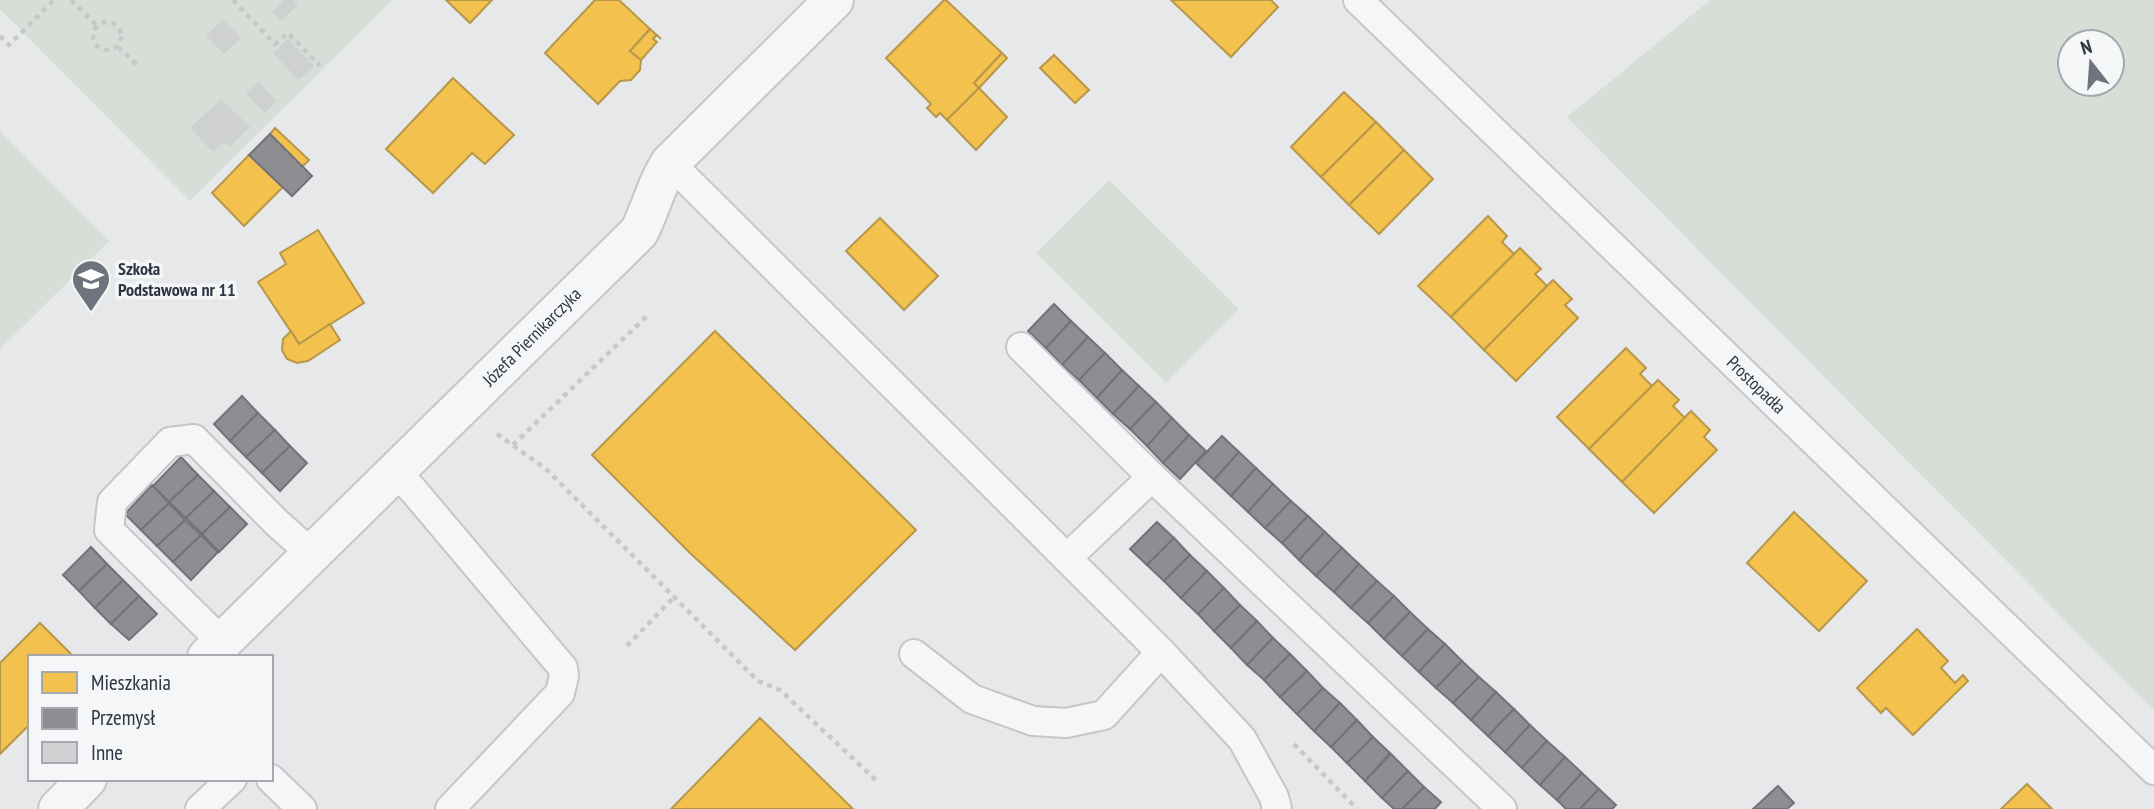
<svg xmlns="http://www.w3.org/2000/svg" width="2154" height="809" font-family="'PT Sans Narrow',sans-serif">
<rect width="100%" height="100%" fill="#e6e8ea"/>
<g fill="#d7ddd7" fill-rule="evenodd">
<polygon points="0,0 392,0 190,201 0,9"/>
<path d="M1710 0H2154V710L1567 117ZM2112 42V84H2070V42Z"/>
<polygon points="0,131 109,241 0,349"/>
<polygon points="1109,180 1239,309 1166,383 1036,253"/>
</g>
<g fill="#f2c14e" stroke="#b7974a" stroke-width="2">
<polygon points="446,0 492,0 470,23"/>
<polygon points="595,0 619,0 650,29 630,51 641,60 640,70 631,80 620,81 598,104 545,53"/>
<polygon points="944,0 946,0 1002,53 974,83 979,88 947,120 940,113 936,117 927,108 931,104 886,58"/>
<polygon points="1171,0 1271,0 1278,7 1231,57"/>
<polygon points="650,29 661,39 657,35 653,39 657,42 641,60 630,51"/>
<polygon points="1002,53 1007,58 979,88 974,83"/>
<polygon points="1054,55 1089,90 1075,103 1040,68"/>
<polygon points="453,78 514,135 485,164 472,153 433,193 386,149"/>
<polygon points="979,88 1007,117 976,150 947,120"/>
<polygon points="1344,92 1376,122 1321,177 1291,147"/>
<polygon points="1376,122 1404,150 1349,205 1321,177"/>
<polygon points="275,128 309,160 302,167 270,134"/>
<polygon points="1404,150 1433,179 1379,234 1349,205"/>
<polygon points="249,155 283,187 244,226 212,193"/>
<polygon points="1488,216 1507,236 1502,242 1514,254 1451,317 1418,286"/>
<polygon points="880,218 938,276 904,310 846,251"/>
<polygon points="318,230 364,303 299,344 258,282 286,264 280,253"/>
<polygon points="1520,248 1541,269 1535,274 1547,286 1484,350 1451,317"/>
<polygon points="1553,280 1572,299 1565,305 1578,318 1516,381 1484,350"/>
<polygon points="330,324 340,340 308,361 297,363 287,359 282,350 283,339 291,331 299,344"/>
<polygon points="715,331 916,530 795,650 690,553 592,455"/>
<polygon points="1626,348 1646,368 1640,374 1652,386 1589,449 1557,417"/>
<polygon points="1658,380 1679,400 1673,406 1685,418 1622,482 1589,449"/>
<polygon points="1691,411 1710,430 1704,437 1717,450 1654,513 1622,482"/>
<polygon points="1794,512 1867,581 1819,631 1747,563"/>
<polygon points="40,623 74,657 30,657 30,724 0,754 0,663"/>
<polygon points="1917,629 1948,661 1941,668 1955,683 1963,675 1968,681 1913,735 1886,708 1881,713 1857,688"/>
<polygon points="760,718 853,809 671,809"/>
<polygon points="2027,784 2052,809 2001,809"/>
</g>
<g fill="#8d8d92" stroke="#70737a" stroke-width="2">
<polygon points="270,134 312,176 292,196 249,155"/>
<polygon points="1054,304 1071,321 1046,348 1028,331"/>
<polygon points="1071,321 1088,337 1062,365 1046,348"/>
<polygon points="1088,337 1105,353 1079,380 1062,365"/>
<polygon points="1105,353 1122,370 1097,398 1079,380"/>
<polygon points="1122,370 1139,386 1113,414 1097,398"/>
<polygon points="1139,386 1156,402 1130,429 1113,414"/>
<polygon points="242,396 258,413 230,441 214,424"/>
<polygon points="1156,402 1172,418 1147,446 1130,429"/>
<polygon points="258,413 275,430 246,457 230,441"/>
<polygon points="1172,418 1189,435 1163,463 1147,446"/>
<polygon points="275,430 290,446 262,473 246,457"/>
<polygon points="1189,435 1206,451 1180,479 1163,463"/>
<polygon points="1222,436 1239,452 1214,480 1196,463"/>
<polygon points="290,446 307,463 280,491 262,473"/>
<polygon points="1239,452 1256,468 1231,496 1214,480"/>
<polygon points="181,457 198,475 169,502 153,486"/>
<polygon points="1256,468 1273,484 1248,512 1231,496"/>
<polygon points="198,475 214,491 186,518 169,502"/>
<polygon points="1273,484 1291,501 1265,528 1248,512"/>
<polygon points="152,485 169,503 141,530 125,514"/>
<polygon points="214,491 230,507 202,534 186,518"/>
<polygon points="1291,501 1308,516 1282,543 1265,528"/>
<polygon points="169,503 185,520 157,546 141,530"/>
<polygon points="230,507 247,524 219,552 202,534"/>
<polygon points="1308,516 1325,532 1299,560 1282,543"/>
<polygon points="185,520 201,535 173,562 157,546"/>
<polygon points="1157,522 1174,538 1147,565 1130,549"/>
<polygon points="1325,532 1342,548 1316,576 1299,560"/>
<polygon points="201,535 218,552 191,580 173,562"/>
<polygon points="1174,538 1190,555 1164,581 1147,565"/>
<polygon points="91,547 107,564 79,591 63,575"/>
<polygon points="1342,548 1359,564 1334,592 1316,576"/>
<polygon points="1190,555 1207,571 1181,598 1164,581"/>
<polygon points="107,564 123,580 95,608 79,591"/>
<polygon points="1359,564 1377,581 1351,608 1334,592"/>
<polygon points="1207,571 1224,588 1198,614 1181,598"/>
<polygon points="123,580 139,596 111,624 95,608"/>
<polygon points="1377,581 1394,596 1368,623 1351,608"/>
<polygon points="1224,588 1240,605 1214,631 1198,614"/>
<polygon points="139,596 157,614 129,640 111,624"/>
<polygon points="1394,596 1410,612 1384,639 1368,623"/>
<polygon points="1240,605 1257,621 1231,648 1214,631"/>
<polygon points="1410,612 1428,629 1402,656 1384,639"/>
<polygon points="1257,621 1273,638 1247,665 1231,648"/>
<polygon points="1428,629 1445,644 1419,672 1402,656"/>
<polygon points="1273,638 1290,654 1264,680 1247,665"/>
<polygon points="1445,644 1462,661 1436,688 1419,672"/>
<polygon points="1290,654 1307,671 1280,697 1264,680"/>
<polygon points="1462,661 1479,677 1453,703 1436,688"/>
<polygon points="1307,671 1323,688 1297,714 1280,697"/>
<polygon points="1479,677 1496,692 1471,720 1453,703"/>
<polygon points="1323,688 1340,703 1314,731 1297,714"/>
<polygon points="1496,692 1514,709 1488,736 1471,720"/>
<polygon points="1340,703 1357,720 1331,747 1314,731"/>
<polygon points="1514,709 1530,725 1505,752 1488,736"/>
<polygon points="1357,720 1373,737 1347,763 1331,747"/>
<polygon points="1530,725 1547,741 1522,768 1505,752"/>
<polygon points="1373,737 1390,753 1365,781 1347,763"/>
<polygon points="1547,741 1565,757 1540,785 1522,768"/>
<polygon points="1391,754 1408,771 1382,798 1365,781"/>
<polygon points="1565,757 1582,773 1557,800 1540,785"/>
<polygon points="1408,771 1424,787 1402,809 1394,809 1382,798"/>
<polygon points="1582,773 1599,789 1580,809 1566,809 1557,800"/>
<polygon points="1778,786 1794,803 1787,809 1753,809"/>
<polygon points="1424,787 1441,802 1435,809 1402,809"/>
<polygon points="1599,789 1616,805 1612,809 1580,809"/>
</g>
<g fill="#ced0d2">
<polygon points="284,0 293,0 298,5 281,21 272,12"/>
<polygon points="223,20 241,38 224,54 206,35"/>
<polygon points="288,39 314,66 298,80 273,53"/>
<polygon points="259,82 277,101 264,113 246,93"/>
<polygon points="221,99 250,127 230,147 224,142 213,152 190,128"/>
</g>
<g fill="none" stroke-linecap="round" stroke-linejoin="round">
<defs>
<g id="service">
<polyline points="1358,0 2154,770"/>
<polyline points="670,163 1161,652 1242,739 1274,797 1277,809"/>
<polyline points="1021,347 1152,477 1502,809"/>
<polyline points="396,473 413,490 563,668 564,676 560,693 450,809"/>
<polyline points="1067,558 1152,477"/>
<polyline points="222,642 109,530 112,502 170,442 194,439 277,523 313,555"/>
<polyline points="914,654 972,699 1033,721 1066,723 1104,715 1161,652"/>
<polyline points="271,779 302,809"/>
<polyline points="200,809 232,779"/>
</g>
<g id="minor">
<path d="M207 657 639 232C651 209 656 184 670 163L834 0"/>
<polyline points="58,809 87,779"/>
</g>
</defs>
<use href="#service" stroke="#c4c6c8" stroke-width="32"/>
<use href="#minor" stroke="#c4c6c8" stroke-width="42"/>
<g stroke="#c6c8ca" stroke-width="4.5" stroke-dasharray="5 5" stroke-linecap="butt">
<polyline points="71,0 97,26"/>
<polyline points="233,0 275,44 288,33 320,66"/>
<circle cx="107" cy="36" r="14"/>
<polyline points="0,36 9,45 54,0"/>
<polyline points="118,47 137,65"/>
<polyline points="497,434 546,469 758,681 780,690 879,783"/>
<polyline points="513,445 649,314"/>
<polyline points="627,646 674,597"/>
<polyline points="1294,744 1357,809"/>
</g>
<use href="#service" stroke="#f5f6f7" stroke-width="28"/>
<use href="#minor" stroke="#f5f6f7" stroke-width="38"/>
</g>
<defs>
<symbol id="school-pin" viewBox="-11 -11 22 30"><path d="M0 17L-7.5 6A9.5 9.5 0 1 1 7.5 6Z" fill="#6e747d" stroke="#f4f6f8"/><path d="M0-5L7-2L0 1L-7-2ZM-4 1L0 2.5L4 1V4Q0 6-4 4Z" fill="#fff"/></symbol>
</defs>
<g fill-rule="evenodd">
<use href="#school-pin" x="69" y="257" width="44" height="60"/>
</g>
<g text-anchor="middle" stroke-width="7" stroke-linejoin="round" paint-order="stroke">
<g font-size="18" font-weight="bold" fill="#2e3642" stroke="#f4f6f8" text-anchor="start">
<text x="118" y="275">Szkoła<tspan x="118" dy="21">Podstawowa nr 11</tspan></text>
</g>
<g font-size="18" fill="#2e3642" stroke="#f4f6f8">
<text transform="translate(532 337) rotate(-45)" y="6">Józefa Piernikarczyka</text>
<text transform="translate(1756 385) rotate(44)" y="6">Prostopadła</text>
</g>
</g>
<rect x="28" y="655" width="245" height="126" fill="#f4f6f8" stroke="#a5a9af" stroke-width="2"/>
<rect x="42" y="672" width="35" height="21" fill="#f2c14e" stroke="#a5a9af" stroke-width="2"/>
<text x="91" y="690" font-size="21" fill="#2e3642">Mieszkania</text>
<rect x="42" y="708" width="35" height="21" fill="#8d8d92" stroke="#a5a9af" stroke-width="2"/>
<text x="91" y="725" font-size="21" fill="#2e3642">Przemysł</text>
<rect x="42" y="742" width="35" height="21" fill="#ced0d2" stroke="#a5a9af" stroke-width="2"/>
<text x="91" y="760" font-size="21" fill="#2e3642">Inne</text>
<g transform="translate(2091 63) rotate(343)"><circle r="33" fill="#f4f6f8" stroke="#a5a9af" stroke-width="2"/>
<path d="M0-5L12 26L0 18L-12 26Z" fill="#6e747d"/>
<text y="-10" font-size="19" font-weight="bold" text-anchor="middle" fill="#2e3642">N</text>
</g>
</svg>
